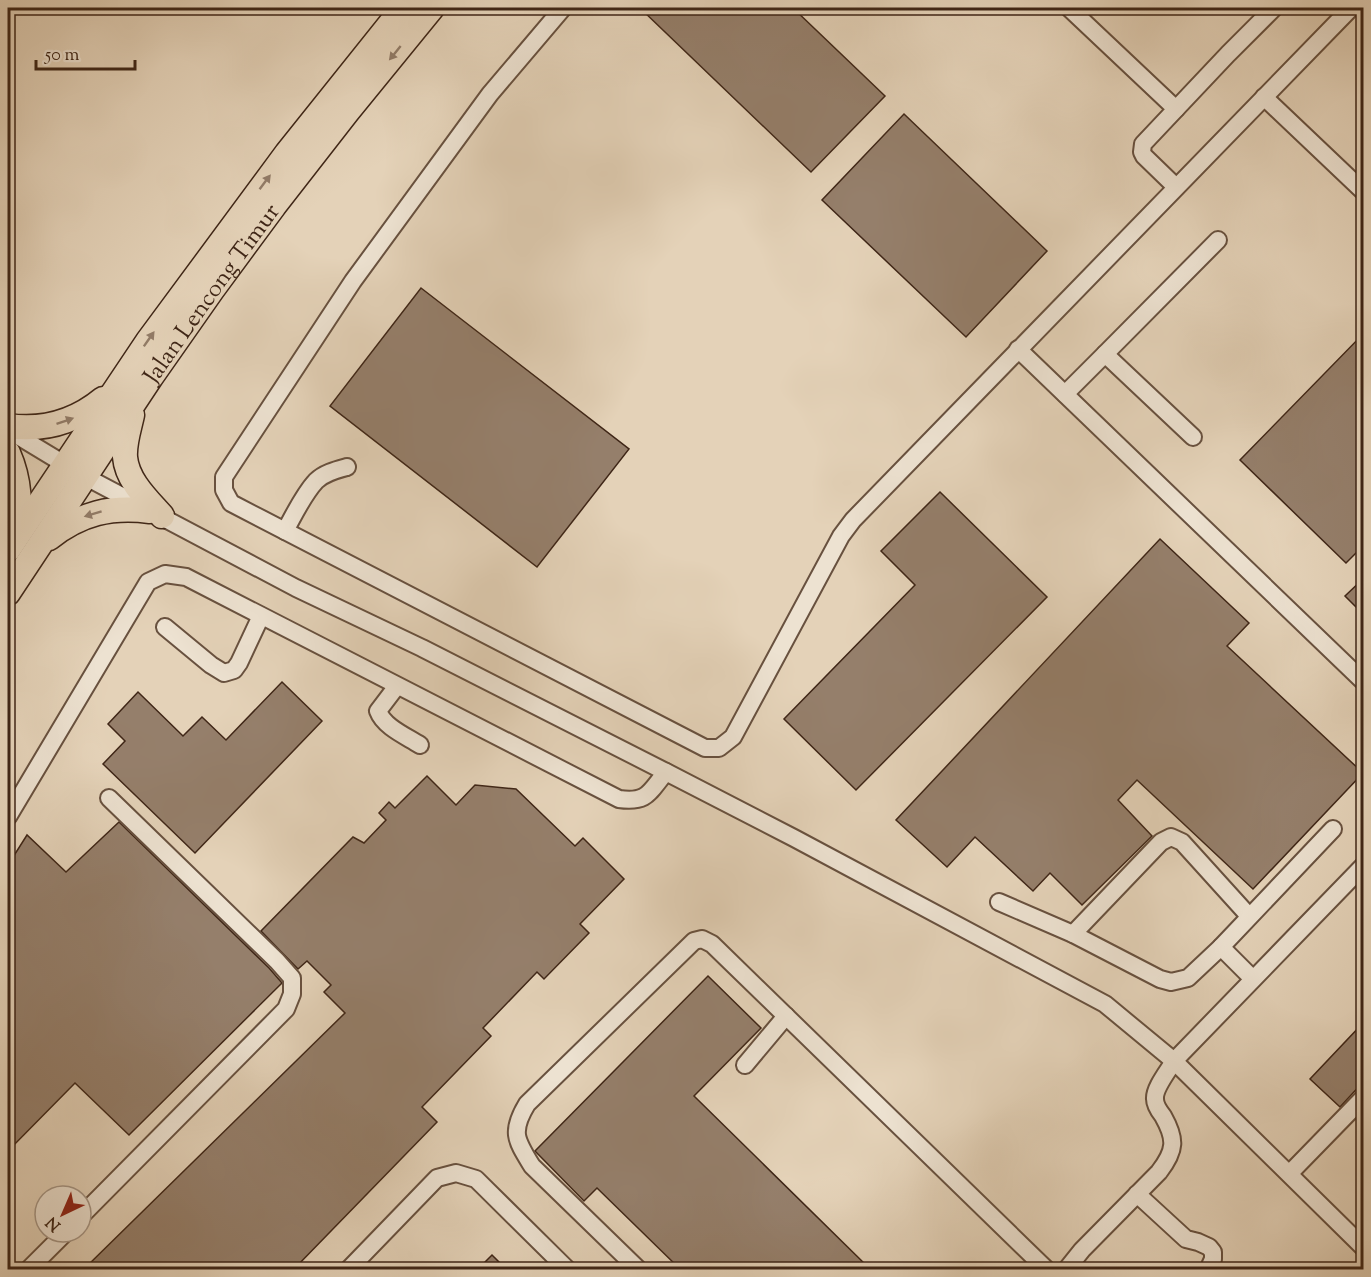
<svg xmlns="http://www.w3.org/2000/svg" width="1371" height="1277" font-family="'Sorts Mill Goudy',serif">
<rect width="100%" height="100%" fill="#e4d2b8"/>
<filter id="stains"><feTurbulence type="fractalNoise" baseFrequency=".00333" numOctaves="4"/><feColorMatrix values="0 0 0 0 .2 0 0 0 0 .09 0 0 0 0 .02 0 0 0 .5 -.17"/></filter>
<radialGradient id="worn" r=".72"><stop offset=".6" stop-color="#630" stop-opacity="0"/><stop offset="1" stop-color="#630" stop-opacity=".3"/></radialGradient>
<g fill="#957f6b" stroke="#3f2617" stroke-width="1.5">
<polygon points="640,8 793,8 885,96 811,172"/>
<polygon points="904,114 1047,251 966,337 822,200"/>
<polygon points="421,288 629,449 537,567 330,406"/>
<polygon points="1364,333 1364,545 1346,563 1240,460"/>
<polygon points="940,492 1047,597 856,790 784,719 915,585 881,551"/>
<polygon points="1160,539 1249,623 1227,646 1363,773 1253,889 1137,780 1118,800 1152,836 1082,905 1050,873 1033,891 975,837 947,867 896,820"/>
<polygon points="1364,578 1364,615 1345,596"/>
<polygon points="282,682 322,721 195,853 103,764 125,741 108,724 138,692 183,736 202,717 226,740"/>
<polygon points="427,776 456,805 475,785 516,789 575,846 583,838 624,879 580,924 589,933 544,979 537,972 483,1028 491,1036 422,1107 437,1122 294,1269 84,1269 345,1013 324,992 331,985 307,961 298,969 261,931 353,837 364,843 386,820 379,813 389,802 395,808"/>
<polygon points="119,822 269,968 282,983 129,1135 75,1083 8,1151 8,865 27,835 66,872"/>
<polygon points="708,976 761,1028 694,1096 870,1269 680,1269 597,1188 584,1201 535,1151"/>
<polygon points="1364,1022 1364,1081 1340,1107 1310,1079"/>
<polygon points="492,1255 506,1269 478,1269"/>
</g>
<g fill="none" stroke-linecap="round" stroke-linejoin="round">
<defs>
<g id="minor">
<polyline points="563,8 490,94 353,281 224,477 224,490 231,503 705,748 719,748 733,737 841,536 853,520 1351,8"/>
<polyline points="1069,8 1176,109"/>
<polyline points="1264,97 1364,192"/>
<polyline points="1176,187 1144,156 1142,152 1143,144 1228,54 1274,8"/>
<polyline points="1018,349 1364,682"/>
<polyline points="1105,354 1218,240"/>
<polyline points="1065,394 1105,354 1193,437"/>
<polyline points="8,430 84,476 296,588 422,648 666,772 794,838 1105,1004 1174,1061 1364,1248"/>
<path d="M285 531C294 515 303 495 316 481 324 473 336 470 347 467"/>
<polyline points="165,627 211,665 224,673 234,670 239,663 261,616"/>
<path d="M397 686 378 711C384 727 406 736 420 745"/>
<path d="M8 817 148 582 165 574 186 577 619 799C648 803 649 792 666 772"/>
<polyline points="999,902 1073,934 1160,979 1171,982 1188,978 1221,947 1253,979"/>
<polyline points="1073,934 1161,842 1171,837 1182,842 1249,916"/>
<polyline points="1221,947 1333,829"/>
<polyline points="745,1065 786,1016"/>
<polyline points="1290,1173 1364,1097"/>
<polyline points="1137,1194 1186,1239 1198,1242 1209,1247 1213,1252 1213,1259 1208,1270"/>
<polyline points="81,1216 286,1009 292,994 292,978 277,961 109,798"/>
<polyline points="28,1270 66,1232"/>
<polyline points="348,1270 437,1178 456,1173 476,1179 568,1270"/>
<path d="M639 1270 532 1166C516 1140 510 1132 527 1104L694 941 702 939 712 944 1047 1270"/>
<path d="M1066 1270 1082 1250 1159 1172C1176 1150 1176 1139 1163 1116 1159 1111 1155 1105 1155 1099 1154 1088 1169 1070 1174 1061L1364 865"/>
</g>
<g id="highway">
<path d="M132 415C129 429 124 443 125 457 127 481 148 500 162 516"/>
<path d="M8 426C43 431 75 422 103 399"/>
<path d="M8 453C19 478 23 509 13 536"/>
<path d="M49 538C81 513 111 506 150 511"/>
<polyline points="8,550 148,341 287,153 403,8"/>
<path id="s1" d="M8 593 151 377 212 290 274 206 348 111 432 8"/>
</g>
</defs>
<use href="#minor" stroke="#68513f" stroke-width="20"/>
<use href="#highway" stroke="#3f2617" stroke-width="27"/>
<use href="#minor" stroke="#ede2d1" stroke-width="16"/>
<use href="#highway" stroke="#e4d2b8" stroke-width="24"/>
</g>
<defs><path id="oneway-solid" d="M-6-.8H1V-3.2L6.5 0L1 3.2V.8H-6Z" transform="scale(1.5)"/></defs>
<g fill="#927c68">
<use href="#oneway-solid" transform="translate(395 53) rotate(129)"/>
<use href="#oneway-solid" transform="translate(265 182) rotate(-53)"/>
<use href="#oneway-solid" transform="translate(149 339) rotate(-55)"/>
<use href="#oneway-solid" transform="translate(65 421) rotate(-19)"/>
<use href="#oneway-solid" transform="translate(93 514) rotate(163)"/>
</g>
<g text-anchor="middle" stroke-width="4.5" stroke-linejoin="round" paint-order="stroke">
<g font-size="24" fill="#3f2617" stroke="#ede2d1">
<text dy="8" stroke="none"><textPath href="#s1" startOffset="362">Jalan Lencong Timur</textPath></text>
</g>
</g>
<rect width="1371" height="1277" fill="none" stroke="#e4d2b8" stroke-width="30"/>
<rect x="9" y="9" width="1353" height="1259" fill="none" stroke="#3f2617" stroke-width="3"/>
<rect x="15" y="15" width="1341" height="1247" fill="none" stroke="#3f2617" stroke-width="1.5"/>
<g transform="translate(63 1214) rotate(224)"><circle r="28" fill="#ede2d1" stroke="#a79787" stroke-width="1.5"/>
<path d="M0-4.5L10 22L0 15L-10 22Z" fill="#8f2418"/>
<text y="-9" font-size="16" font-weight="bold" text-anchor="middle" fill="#3f2617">N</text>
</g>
<path d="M36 60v9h99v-9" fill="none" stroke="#3f2617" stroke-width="3"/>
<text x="45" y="60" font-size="18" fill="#3f2617" stroke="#ede2d1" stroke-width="4.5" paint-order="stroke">50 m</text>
<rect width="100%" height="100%" filter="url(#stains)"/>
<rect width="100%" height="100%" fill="url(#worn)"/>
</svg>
